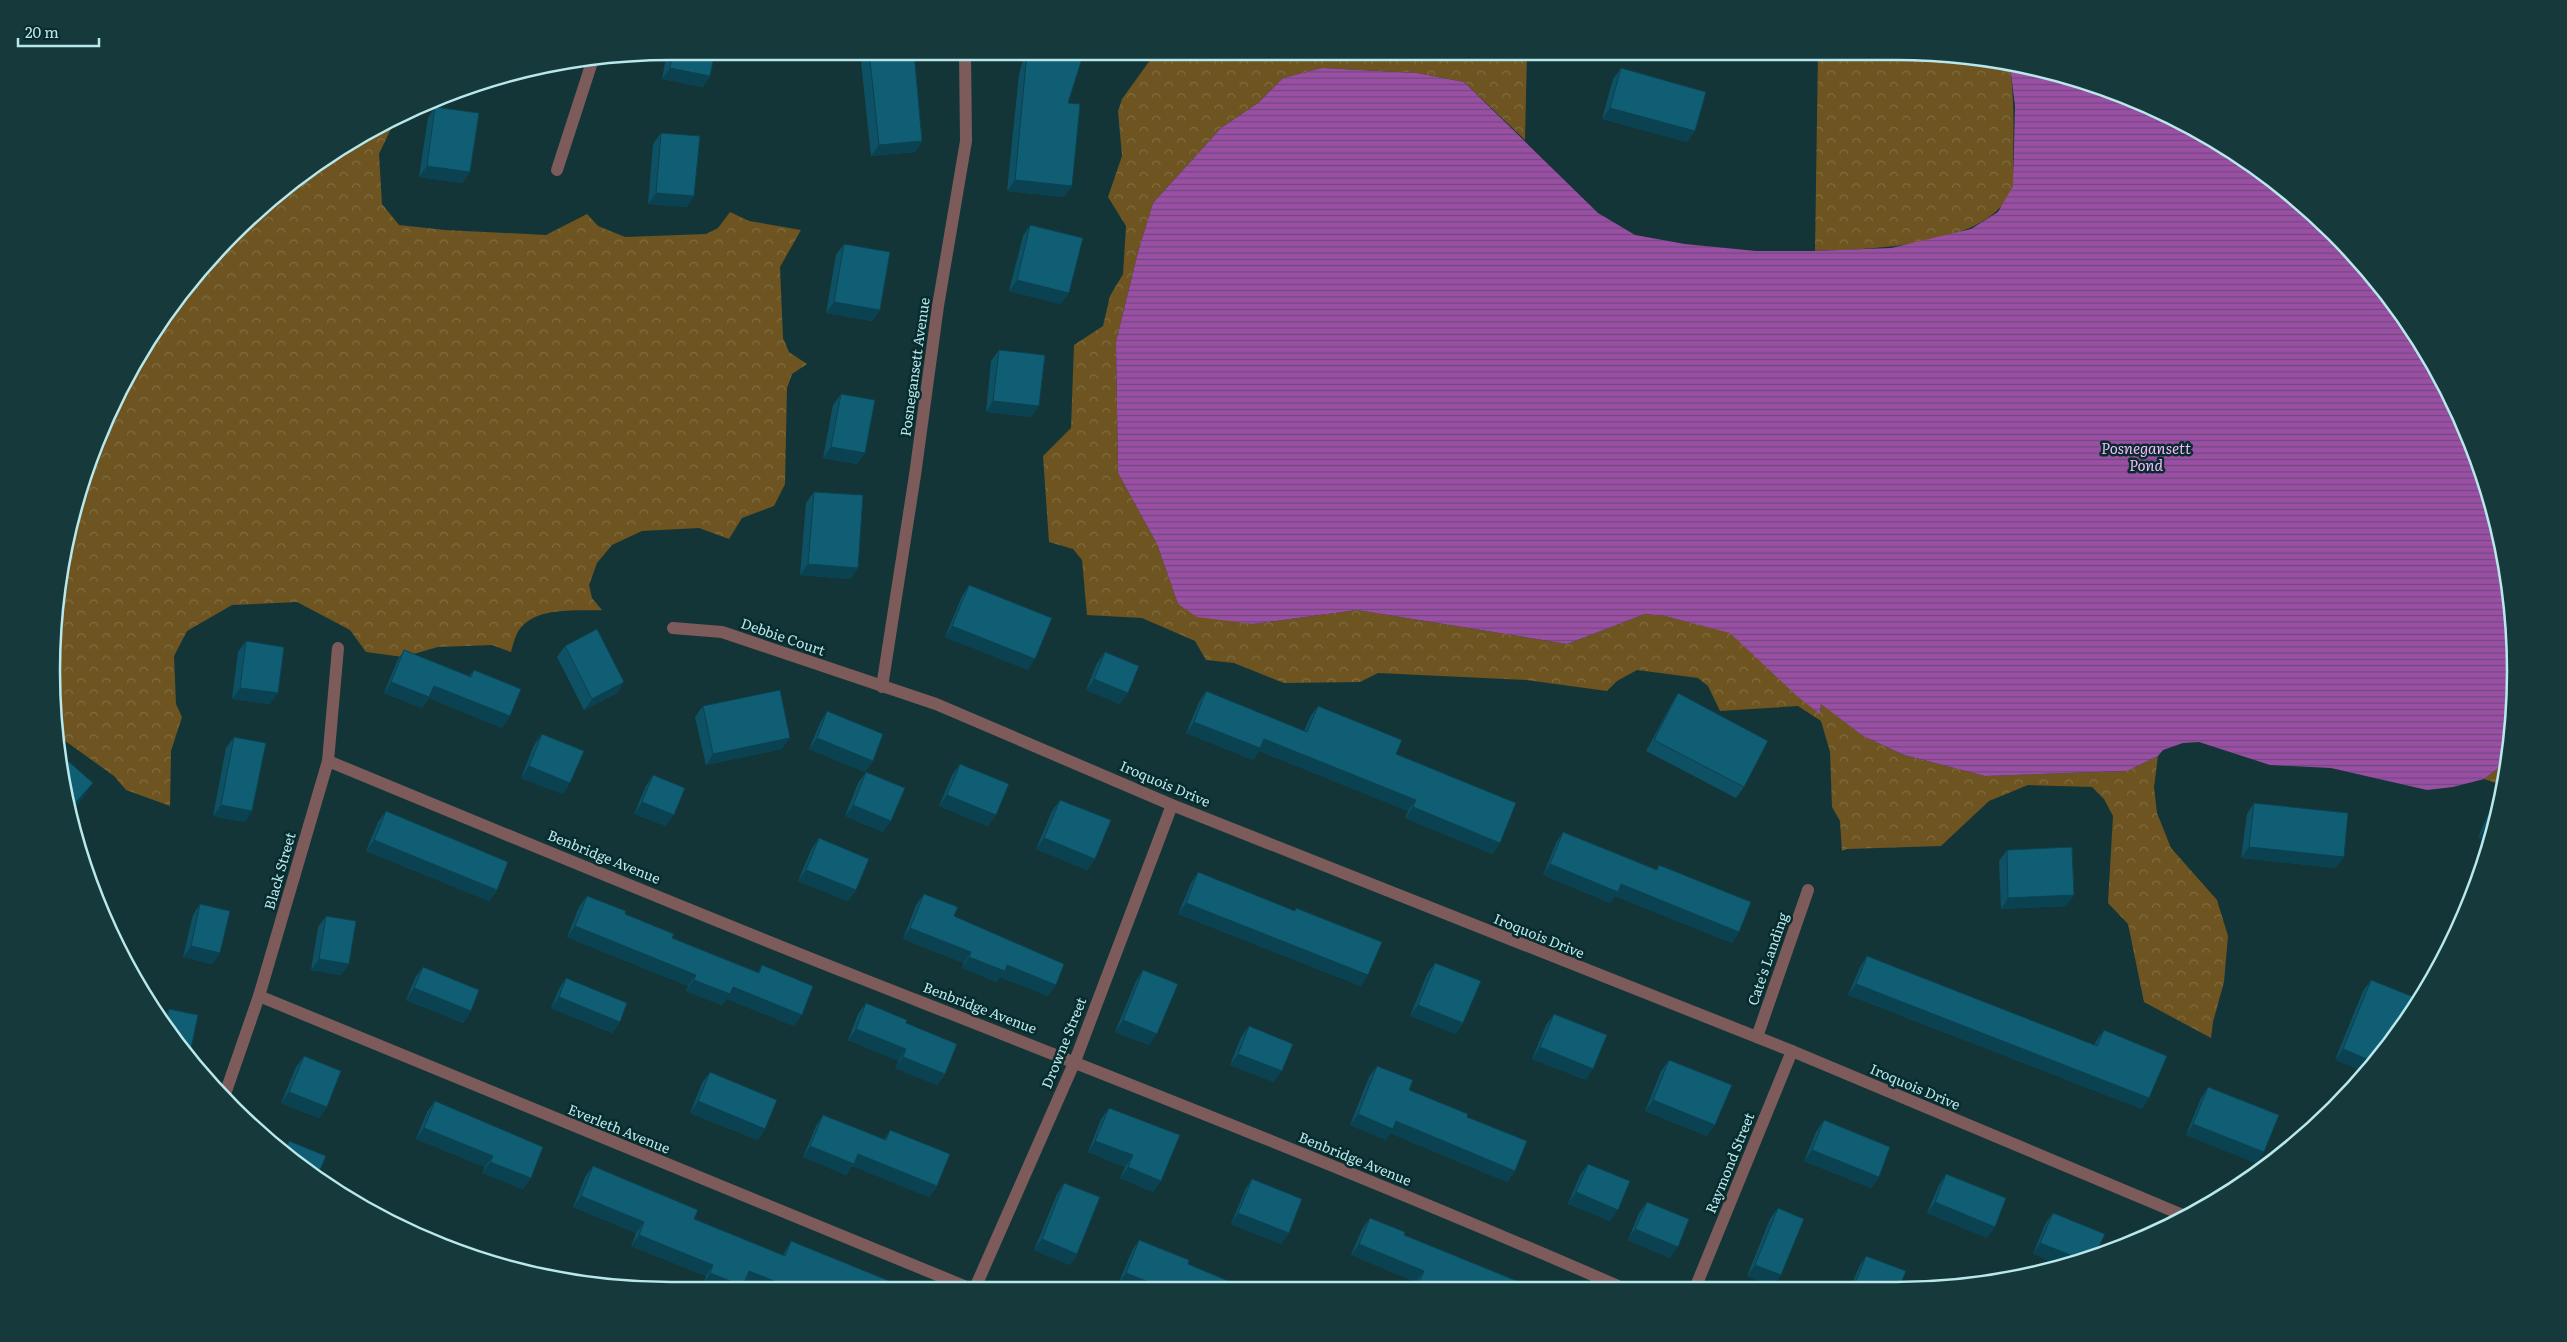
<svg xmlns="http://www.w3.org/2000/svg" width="2567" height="1342" font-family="Literata,serif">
<defs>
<pattern id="forest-crowns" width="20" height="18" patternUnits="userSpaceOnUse" patternTransform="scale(1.25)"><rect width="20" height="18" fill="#6d5420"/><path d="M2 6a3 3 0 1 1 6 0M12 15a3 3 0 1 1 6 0" fill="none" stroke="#806d41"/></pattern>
<pattern id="water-rules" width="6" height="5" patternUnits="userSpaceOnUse" patternTransform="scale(1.25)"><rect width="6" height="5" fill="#9a4fa5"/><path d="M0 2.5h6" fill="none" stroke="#6e4b7b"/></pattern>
</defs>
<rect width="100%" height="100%" fill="#133537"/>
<g fill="url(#forest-crowns)">
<polygon points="1156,52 1527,52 1525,140 1464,82 1417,73 1322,68 1283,78 1258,103 1221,128 1153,203 1138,252 1116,342 1118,473 1157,544 1178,604 1253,624 1357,610 1567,644 1645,614 1665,616 1730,632 1820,714 1821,703 1863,736 1904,755 1985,776 2127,771 2158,756 2154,787 2157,813 2171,848 2217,900 2228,936 2224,982 2213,1022 2211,1038 2144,1002 2128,924 2108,903 2113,816 2104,799 2092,787 2028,785 1989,801 1941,846 1847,849 1842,851 1840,821 1832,807 1830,752 1821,721 1798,706 1720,711 1708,686 1698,678 1637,670 1617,681 1607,691 1526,680 1378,673 1360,682 1284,683 1234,663 1206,660 1195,641 1142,618 1087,615 1082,560 1073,549 1049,542 1043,456 1071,428 1074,345 1103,326 1110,296 1123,274 1126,226 1108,197 1122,156 1118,111 1122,99"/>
<path d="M1818 52 1936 53 2010 65C2014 97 2014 127 2013 159 2013 167 2015 178 2013 186 1994 248 1867 249 1815 251Z"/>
<path d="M396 118 379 154 382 204 399 225 445 230 546 235 587 214 598 226 625 237 706 234 718 228 730 212 749 221 801 230 780 267 783 338 789 352 807 364 792 374 787 388 785 484 774 506 742 518 729 539 699 528 642 531 612 545 597 563 589 585 592 598 602 610C577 611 535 606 519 630 515 636 513 645 511 652L492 645 438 647 403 657 366 652 350 630 297 602 232 605 187 631 174 656 176 704 182 717 171 751 170 806 126 790 114 776 61 738 53 717V630L72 511 99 434 156 327 205 262 294 179 361 134Z"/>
<polygon points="2506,762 2502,785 2484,779"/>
</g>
<polygon fill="url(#water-rules)" points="2010,65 2057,72 2170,115 2274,179 2362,263 2433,361 2483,472 2510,590 2514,712 2506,762 2484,779 2453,787 2427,790 2331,768 2270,765 2199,742 2183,743 2163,750 2158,756 2127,771 1985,776 1904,755 1863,736 1821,704 1820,714 1797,696 1730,633 1665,616 1645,614 1567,644 1357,610 1253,624 1197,617 1178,604 1157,544 1118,473 1116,342 1138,252 1153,203 1221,128 1258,103 1283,78 1322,68 1417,73 1464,82 1598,213 1635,235 1685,244 1756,251 1815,251 1891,248 1971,229 1998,212 2013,186 2015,106"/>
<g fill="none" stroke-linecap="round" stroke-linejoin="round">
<g stroke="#7c5b5a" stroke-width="12">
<polyline points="557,170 593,59"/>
<polyline points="673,628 722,632 936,704 1172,805 1792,1051 2185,1216"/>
<polyline points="882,687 915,475 938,306 966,141 965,52"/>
<path d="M328 761C505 834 682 908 860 978 1114 1078 1368 1177 1618 1286"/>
<polyline points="259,996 969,1288"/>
<polyline points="1757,1037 1808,890"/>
<polyline points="224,1097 259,996 328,761 338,648"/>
<polyline points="1696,1286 1792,1051"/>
<polyline points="975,1288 1075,1061 1172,805"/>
</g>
</g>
<g fill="#0e5164">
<polygon points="671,51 715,51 710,76 703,87 662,79 667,52"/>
<polygon points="869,51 914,52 922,141 915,152 871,156 861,62"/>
<polygon points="1025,52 1084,52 1068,103 1072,186 1064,197 1007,191 1019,74"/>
<polygon points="1621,68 1687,142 1602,119 1613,79"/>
<polygon points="435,107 470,172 462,183 419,177 428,118"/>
<polygon points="661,133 694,196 687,207 648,204 653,144"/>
<polygon points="1030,225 1061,304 1009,291 1023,236"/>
<polygon points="844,244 880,310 872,321 826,313 836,255"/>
<polygon points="999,350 1039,406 1031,417 986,412 991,361"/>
<polygon points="841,394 857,464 823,458 833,405"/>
<polygon points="814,492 858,568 850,579 800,575 806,503"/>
<polygon points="969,585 1028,670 945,637 962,596"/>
<polygon points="246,641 270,704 232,699 238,652"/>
<polygon points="565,646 617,693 584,710 557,657"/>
<polygon points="404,650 469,676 474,670 510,716 502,728 429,698 422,708 384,693 397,661"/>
<polygon points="1105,652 1120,704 1086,690 1097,663"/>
<polygon points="1206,691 1304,731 1310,717 1318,706 1396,754 1500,843 1492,854 1405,818 1408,811 1259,751 1253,760 1186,733 1199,702"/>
<polygon points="1678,693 1744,787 1736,798 1646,751 1671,705"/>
<polygon points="703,706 782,749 706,765 695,717"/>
<polygon points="827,711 873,761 865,772 809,749 820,723"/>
<polygon points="542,734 563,794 521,778 534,745"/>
<polygon points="234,737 252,811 245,822 213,816 226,748"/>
<polygon points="960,764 988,826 939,806 952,775"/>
<polygon points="866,772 883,832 845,816 858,783"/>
<polygon points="653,775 666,826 634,814 646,786"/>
<polygon points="2498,796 2495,832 2490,843 2478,838 2491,807"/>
<polygon points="1060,800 1095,859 1087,870 1036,849 1052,811"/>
<polygon points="2254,803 2336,868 2241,858 2247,814"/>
<polygon points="386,811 497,890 489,901 366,851 378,822"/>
<polygon points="1563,832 1656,870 1659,865 1739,932 1732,943 1615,896 1610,903 1543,875 1556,843"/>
<polygon points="819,838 856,890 848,901 798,881 811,850"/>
<polygon points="2007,850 2074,895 2066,906 2001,909 1999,861"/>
<polygon points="1198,872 1294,911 1296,908 1361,986 1178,914 1191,883"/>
<polygon points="924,894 954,916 1056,985 1048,996 1000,977 997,982 962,968 964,963 903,939 916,905"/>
<polygon points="587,896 672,938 758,972 762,965 802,1015 794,1026 727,999 722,1005 686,991 688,986 567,937 579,907"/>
<polygon points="200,904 220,953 212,964 183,957 193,915"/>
<polygon points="326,916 341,975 311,970 318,927"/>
<polygon points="1867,956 2094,1045 2096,1041 2104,1030 2142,1109 1848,995 1860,967"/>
<polygon points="1435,963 1463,1023 1456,1034 1410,1016 1427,974"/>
<polygon points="423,967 471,1011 463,1023 406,1000 415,978"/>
<polygon points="1143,970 1149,1045 1115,1032 1136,981"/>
<polygon points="566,978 620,1022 612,1033 551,1008 559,989"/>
<polygon points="2371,980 2416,998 2335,1060 2363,991"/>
<polygon points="866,1003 906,1023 945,1074 937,1085 895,1068 899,1061 848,1040 858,1014"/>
<polygon points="169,1009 189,1058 161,1022 162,1020"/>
<polygon points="1554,1014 1586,1080 1532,1059 1546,1025"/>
<polygon points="1249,1026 1274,1082 1230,1065 1241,1037"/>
<polygon points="304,1056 319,1118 281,1103 296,1067"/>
<polygon points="1669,1060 1707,1136 1645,1111 1661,1071"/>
<polygon points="1377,1066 1515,1171 1507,1182 1390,1133 1386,1140 1350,1125 1369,1077"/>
<polygon points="710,1072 765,1129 758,1140 690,1113 702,1083"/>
<polygon points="2208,1087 2264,1152 2256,1163 2186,1135 2201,1098"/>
<polygon points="435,1101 543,1147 523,1189 482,1173 485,1167 416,1139 427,1112"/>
<polygon points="1109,1108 1161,1181 1153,1192 1120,1178 1125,1167 1088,1152 1101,1119"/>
<polygon points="823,1115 884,1140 890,1130 937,1186 929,1197 852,1166 846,1175 803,1157 816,1126"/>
<polygon points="1824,1120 1879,1177 1871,1188 1804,1161 1816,1132"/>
<polygon points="289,1141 294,1162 282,1152"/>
<polygon points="1588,1164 1610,1221 1568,1204 1580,1175"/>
<polygon points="593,1166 694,1219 783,1255 791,1241 909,1289 744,1283 740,1289 716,1289 703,1284 706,1276 631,1246 636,1233 573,1207 585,1177"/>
<polygon points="1946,1174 1987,1238 1927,1213 1939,1185"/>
<polygon points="1252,1179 1289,1233 1281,1244 1231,1224 1245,1190"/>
<polygon points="1064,1183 1077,1254 1070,1265 1034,1250 1057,1194"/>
<polygon points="1647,1202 1670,1258 1628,1240 1639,1213"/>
<polygon points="1778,1208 1774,1286 1772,1286 1747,1276 1770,1219"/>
<polygon points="2053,1213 2105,1234 2033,1254 2045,1224"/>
<polygon points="1370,1218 1404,1235 1521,1287 1414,1287 1416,1282 1351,1255 1362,1229"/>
<polygon points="1139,1240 1188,1264 1245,1288 1128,1288 1118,1284 1132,1251"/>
<polygon points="1866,1256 1900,1286 1851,1286 1859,1267"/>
</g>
<g fill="#0b4251">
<polygon points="670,68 710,76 703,87 662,79"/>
<polygon points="1610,108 1695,131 1687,142 1602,119"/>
<polygon points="922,141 915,152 871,156 879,145"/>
<polygon points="427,166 470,172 462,183 419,177"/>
<polygon points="1015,180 1072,186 1064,197 1007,191"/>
<polygon points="656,193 694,196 687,207 648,204"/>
<polygon points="1017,280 1069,293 1061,304 1009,291"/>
<polygon points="834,302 880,310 872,321 826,313"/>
<polygon points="993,401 1039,406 1031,417 986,412"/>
<polygon points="831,447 865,453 857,464 823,458"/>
<polygon points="808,564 858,568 850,579 800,575"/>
<polygon points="952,626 1035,659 1028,670 945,637"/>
<polygon points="1094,679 1128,693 1120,704 1086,690"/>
<polygon points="391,682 434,686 510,716 502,728 429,698 422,708 384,693"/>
<polygon points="624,682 617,693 584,710 592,699"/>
<polygon points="240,688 278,693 270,704 232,699"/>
<polygon points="1194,722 1264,739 1416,800 1408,811 1259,751 1253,760 1186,733"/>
<polygon points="790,738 782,749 706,765 713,754"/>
<polygon points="817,738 873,761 865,772 809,749"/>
<polygon points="529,766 570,783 563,794 521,778"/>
<polygon points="93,783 78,805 70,814 69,810"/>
<polygon points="947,795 996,815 988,826 939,806"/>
<polygon points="642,802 674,815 666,826 634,814"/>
<polygon points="221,805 252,811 245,822 213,816"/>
<polygon points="853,805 891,821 883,832 845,816"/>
<polygon points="1413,807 1500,843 1492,854 1405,818"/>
<polygon points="2486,827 2495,831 2490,843 2478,838"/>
<polygon points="1044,838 1095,859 1087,870 1036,849"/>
<polygon points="374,840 497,890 489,901 366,851"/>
<polygon points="2249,847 2344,857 2336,868 2241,858"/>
<polygon points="1550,864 1621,884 1739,932 1732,943 1615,896 1610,903 1543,875"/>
<polygon points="806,870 856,890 848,901 798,881"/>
<polygon points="2074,895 2066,906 2001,909 2008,898"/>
<polygon points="1186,903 1368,975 1361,986 1178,914"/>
<polygon points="575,926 696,975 688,986 567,937"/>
<polygon points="910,928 971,952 964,963 903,939"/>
<polygon points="191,946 220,953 212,964 183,957"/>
<polygon points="969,957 1007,965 1056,985 1048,996 1000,977 997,982 962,968"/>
<polygon points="319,959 349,964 341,975 311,970"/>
<polygon points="694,980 733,987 802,1015 794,1026 727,999 722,1005 686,991"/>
<polygon points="1856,984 2149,1098 2142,1109 1848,995"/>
<polygon points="414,988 471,1011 463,1023 406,1000"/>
<polygon points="559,997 620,1022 612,1033 551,1008"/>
<polygon points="1418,1005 1463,1023 1456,1034 1410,1016"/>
<polygon points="1123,1020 1157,1034 1149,1045 1115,1032"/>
<polygon points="856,1029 906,1049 899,1061 848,1040"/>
<polygon points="1540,1047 1593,1069 1586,1080 1532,1059"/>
<polygon points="2343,1049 2374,1062 2366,1073 2335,1060"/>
<polygon points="1238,1054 1282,1071 1274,1082 1230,1065"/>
<polygon points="903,1057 945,1074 937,1085 895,1068"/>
<polygon points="289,1092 327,1107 319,1118 281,1103"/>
<polygon points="1653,1100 1715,1125 1707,1136 1645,1111"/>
<polygon points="698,1101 765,1129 758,1140 690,1113"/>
<polygon points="1358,1114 1396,1121 1515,1171 1507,1182 1390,1133 1386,1140 1350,1125"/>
<polygon points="2193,1124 2264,1152 2256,1163 2186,1135"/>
<polygon points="424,1128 493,1156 485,1167 416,1139"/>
<polygon points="1095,1141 1133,1155 1125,1167 1088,1152"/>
<polygon points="810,1146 858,1154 937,1186 929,1197 852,1166 846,1175 803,1157"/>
<polygon points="1812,1150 1879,1177 1871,1188 1804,1161"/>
<polygon points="490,1162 531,1178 523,1189 482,1173"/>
<polygon points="1128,1167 1161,1181 1153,1192 1120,1178"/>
<polygon points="1576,1192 1618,1210 1610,1221 1568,1204"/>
<polygon points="581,1196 644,1222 636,1233 573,1207"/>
<polygon points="1935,1202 1995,1227 1987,1238 1927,1213"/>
<polygon points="1238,1213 1289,1233 1281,1244 1231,1224"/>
<polygon points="1635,1229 1678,1247 1670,1258 1628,1240"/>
<polygon points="639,1235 713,1265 706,1276 631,1246"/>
<polygon points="1042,1239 1077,1254 1070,1265 1034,1250"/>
<polygon points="2040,1243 2078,1258 2057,1264 2033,1254"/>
<polygon points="1359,1244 1424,1271 1416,1282 1351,1255"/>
<polygon points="1755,1265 1781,1275 1774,1286 1747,1276"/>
<polygon points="749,1271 794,1289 759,1289 741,1282"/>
<polygon points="710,1273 743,1286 740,1289 716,1289 703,1284"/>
<polygon points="1126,1273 1164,1288 1128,1288 1118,1284"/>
<polygon points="1419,1283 1429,1287 1416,1287"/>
</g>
<g fill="#105e74" stroke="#0b4251">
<polygon points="673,51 715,51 710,76 670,68"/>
<polygon points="869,51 914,52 922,141 879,145"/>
<polygon points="1030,52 1084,52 1068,103 1080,104 1072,186 1015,180 1026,63"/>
<polygon points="1621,68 1706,92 1695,131 1610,108"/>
<polygon points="435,107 479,113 470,172 427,166"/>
<polygon points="661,133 700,136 694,196 656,193"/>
<polygon points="1030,225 1083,238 1069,293 1017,280"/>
<polygon points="844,244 890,252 880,310 834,302"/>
<polygon points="999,350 1045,355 1039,406 993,401"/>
<polygon points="841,394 875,400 865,453 831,447"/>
<polygon points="814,492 863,495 858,568 808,564"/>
<polygon points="969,585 1052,618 1035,659 952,626"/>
<polygon points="597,629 624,682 592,699 565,646"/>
<polygon points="246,641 284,647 278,693 240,688"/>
<polygon points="404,650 471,677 474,670 521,689 510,716 434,686 429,697 391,682"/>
<polygon points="1105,652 1139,666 1128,693 1094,679"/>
<polygon points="780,690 790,738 713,754 703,706"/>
<polygon points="1206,691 1307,732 1318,706 1402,740 1396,754 1516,803 1500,843 1413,807 1416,800 1264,739 1260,748 1194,722"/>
<polygon points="1678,693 1768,741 1744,787 1654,740"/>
<polygon points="827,711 883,734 873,761 817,738"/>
<polygon points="542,734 584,751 570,783 529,766"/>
<polygon points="234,737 266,743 252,811 221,805"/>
<polygon points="59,753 93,783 69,810"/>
<polygon points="960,764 1009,784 996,815 947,795"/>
<polygon points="866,772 905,788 891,821 853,805"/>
<polygon points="653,775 685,788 674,815 642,802"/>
<polygon points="2498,796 2500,796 2495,831 2486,827"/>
<polygon points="1060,800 1111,820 1095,859 1044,838"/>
<polygon points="2254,803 2348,813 2344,857 2249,847"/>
<polygon points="386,811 508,862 497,890 374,840"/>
<polygon points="1563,832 1657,870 1659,865 1751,902 1739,932 1621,884 1618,892 1550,864"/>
<polygon points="819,838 869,859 856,890 806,870"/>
<polygon points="2072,847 2074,895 2008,898 2007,850"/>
<polygon points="1198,872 1295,911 1296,908 1382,942 1368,975 1186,903"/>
<polygon points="924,894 958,907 954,916 1064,964 1056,985 1007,965 1005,971 969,957 971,952 910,928"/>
<polygon points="587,896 626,911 625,914 674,934 672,938 759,973 762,965 813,986 802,1015 733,987 730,994 694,980 696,975 575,926"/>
<polygon points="200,904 230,911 220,953 191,946"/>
<polygon points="326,916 356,921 349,964 319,959"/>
<polygon points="1867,956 2097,1046 2104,1030 2167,1056 2149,1098 1856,984"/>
<polygon points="1435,963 1481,981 1463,1023 1418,1005"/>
<polygon points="423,967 479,990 471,1011 414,988"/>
<polygon points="1143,970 1178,984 1157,1034 1123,1020"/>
<polygon points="566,978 627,1003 620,1022 559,997"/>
<polygon points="2371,980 2416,998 2374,1062 2343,1049"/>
<polygon points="866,1003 907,1020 906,1023 957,1044 945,1074 903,1057 906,1049 856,1029"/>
<polygon points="169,1009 198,1015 189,1058 165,1027"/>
<polygon points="1554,1014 1607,1035 1593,1069 1540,1047"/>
<polygon points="1249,1026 1293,1044 1282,1071 1238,1054"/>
<polygon points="304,1056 341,1071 327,1107 289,1092"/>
<polygon points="1669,1060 1732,1085 1715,1125 1653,1100"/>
<polygon points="1377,1066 1413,1080 1409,1090 1468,1114 1467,1117 1527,1141 1515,1171 1396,1121 1393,1129 1358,1114"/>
<polygon points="710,1072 777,1100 765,1129 698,1101"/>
<polygon points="2208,1087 2279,1115 2264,1152 2193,1124"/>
<polygon points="435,1101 543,1147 531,1178 490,1162 493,1156 424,1128"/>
<polygon points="1109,1108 1180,1135 1161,1181 1128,1167 1133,1155 1095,1141"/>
<polygon points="823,1115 886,1140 890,1130 950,1154 937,1186 858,1154 854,1164 810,1146"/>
<polygon points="1824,1120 1890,1147 1879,1177 1812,1150"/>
<polygon points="289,1141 326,1156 317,1177 294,1162 284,1154"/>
<polygon points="1588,1164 1630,1181 1618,1210 1576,1192"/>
<polygon points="593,1166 698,1210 694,1219 785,1256 791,1241 909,1289 794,1289 749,1271 743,1286 710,1273 713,1265 639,1235 644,1222 581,1196"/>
<polygon points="1946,1174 2006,1198 1995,1227 1935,1202"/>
<polygon points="1252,1179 1302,1199 1289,1233 1238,1213"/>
<polygon points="1064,1183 1100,1197 1077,1254 1042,1239"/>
<polygon points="1647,1202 1689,1219 1678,1247 1635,1229"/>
<polygon points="1778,1208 1804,1219 1781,1275 1755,1265"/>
<polygon points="2053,1213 2105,1234 2096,1253 2078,1258 2040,1243"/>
<polygon points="1370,1218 1405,1232 1404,1235 1522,1283 1521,1287 1429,1287 1419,1283 1424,1271 1359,1244"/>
<polygon points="1139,1240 1189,1260 1188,1264 1245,1288 1164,1288 1126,1273"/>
<polygon points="1866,1256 1906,1271 1900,1286 1854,1286"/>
</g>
<g text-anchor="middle" stroke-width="5" stroke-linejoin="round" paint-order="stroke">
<g font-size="14" fill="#b9e8ec" stroke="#082b2d">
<text transform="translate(915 367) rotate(-82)" y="5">Posnegansett Avenue</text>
<text transform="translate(783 637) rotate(19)" y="5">Debbie Court</text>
<text transform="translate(1165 784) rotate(23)" y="5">Iroquois Drive</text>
<text transform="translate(604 857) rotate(22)" y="5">Benbridge Avenue</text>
<text transform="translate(280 871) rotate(-74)" y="5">Black Street</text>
<text transform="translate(1539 936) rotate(22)" y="5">Iroquois Drive</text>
<text transform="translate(1768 959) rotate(-71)" y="5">Cate's Landing</text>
<text transform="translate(980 1008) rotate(21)" y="5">Benbridge Avenue</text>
<text transform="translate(1064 1043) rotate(-68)" y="5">Drowne Street</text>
<text transform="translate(1915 1087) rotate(23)" y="5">Iroquois Drive</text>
<text transform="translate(619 1129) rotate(22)" y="5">Everleth Avenue</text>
<text transform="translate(1355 1159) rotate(22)" y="5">Benbridge Avenue</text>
<text transform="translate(1730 1163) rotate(-68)" y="5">Raymond Street</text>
</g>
<g font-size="15" font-style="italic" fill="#f4bafc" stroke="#082b2d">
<text x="2146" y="454">Posnegansett<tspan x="2146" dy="17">Pond</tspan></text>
</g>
</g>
<path d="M0 0H2567V1342H0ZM671 60H1896A611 611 0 0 1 2507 671V671A611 611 0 0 1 1896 1282H671A611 611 0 0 1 60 671V671A611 611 0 0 1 671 60Z" fill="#163a3c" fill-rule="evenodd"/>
<path fill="none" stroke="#b9e8ec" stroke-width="2.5" d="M671 60H1896A611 611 0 0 1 2507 671V671A611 611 0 0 1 1896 1282H671A611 611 0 0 1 60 671V671A611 611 0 0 1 671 60Z"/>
<path d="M18 38v8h81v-8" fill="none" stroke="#b9e8ec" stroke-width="2.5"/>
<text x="25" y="38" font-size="15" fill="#b9e8ec" stroke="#082b2d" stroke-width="4" paint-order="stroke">20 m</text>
</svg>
